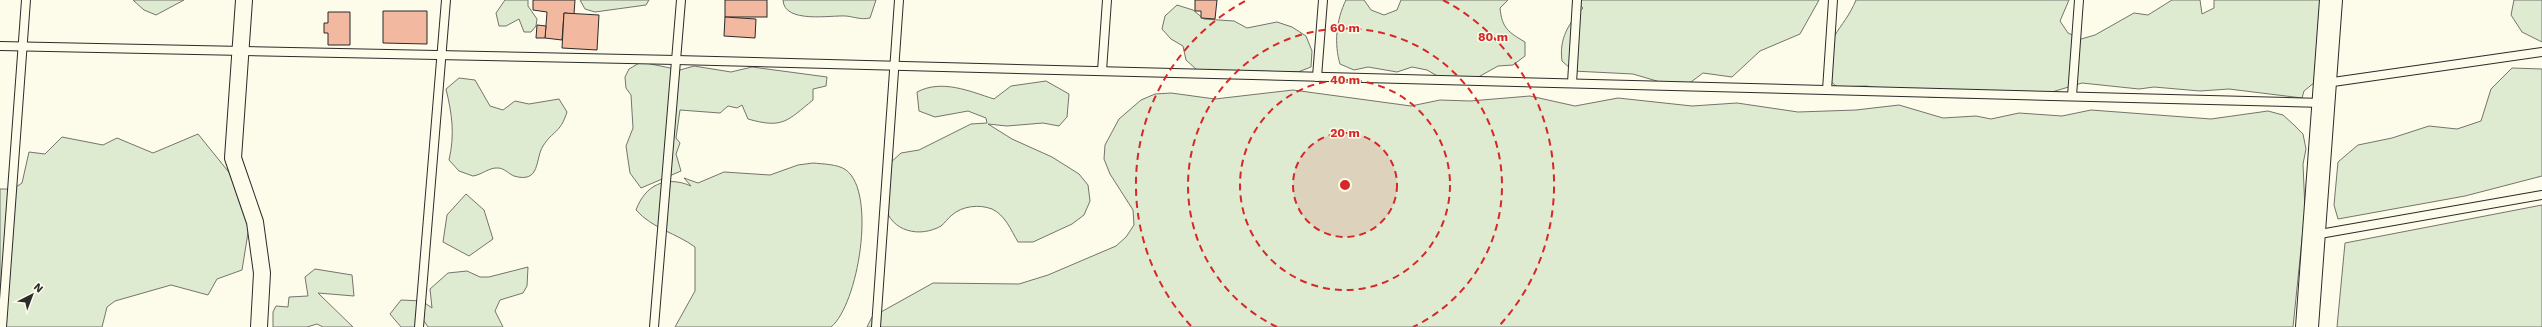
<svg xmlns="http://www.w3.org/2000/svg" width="2542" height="327" font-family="'Work Sans',sans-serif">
<rect width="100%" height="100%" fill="#fdfbea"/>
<g fill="#deebd1" stroke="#74746e">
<polygon points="133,0 184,0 156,15 144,10"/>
<polygon points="505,0 528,0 528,6 537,19 536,26 531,32 524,32 519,19 506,26 499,26 496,13"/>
<polygon points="580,0 649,0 646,5 595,12 585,9"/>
<path d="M783 0H876L870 18C861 20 855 17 846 16 831 15 784 24 783 0Z"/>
<path d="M1346 0H1364L1371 10 1384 15 1397 10 1401 0H1508L1500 8C1502 28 1508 32 1525 42V56L1513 65 1498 66 1473 80 1441 78 1427 70 1412 67 1397 72 1368 67 1354 70 1340 64C1334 44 1336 20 1346 0Z"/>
<path d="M1575 0H1819L1800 34 1760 51 1732 77 1703 73 1691 82 1677 87 1633 74 1573 71 1562 61C1559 39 1568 24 1583 8Z"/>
<path d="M1856 0H2069L2060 21 2068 33 2081 39 2095 35 2134 13 2148 15 2172 0H2200L2202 14 2214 8V0H2327L2315 82 2304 91 2302 98 2229 89 2200 91 2154 87 2139 89 2082 83 2052 92 1975 98 1930 97 1866 86 1837 87 1826 77C1821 39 1844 30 1856 0Z"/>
<polygon points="2514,0 2542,0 2542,42 2522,32 2511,15"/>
<polygon points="1177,5 1193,10 1204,19 1234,21 1247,28 1277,22 1292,27 1306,36 1312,51 1311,67 1298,72 1197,70 1186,60 1183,46 1171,39 1162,29 1165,16"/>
<path d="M641 62 680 70 694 66 731 72 752 67 827 77 826 86 813 89V100C787 121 783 129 748 119L742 105 737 108 728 106 720 113 680 110 676 138 680 143 676 154 681 171 641 188 630 173 626 146 633 128 631 95 626 88 625 77 629 69Z"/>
<polygon points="2512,68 2542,69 2542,176 2465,196 2338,219 2334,205 2338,162 2358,145 2392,138 2429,126 2457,129 2481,121 2491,89"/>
<path d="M459 78 475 80 490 106 503 110 515 101 529 104 559 99 567 112C560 134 553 130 543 146 535 158 541 184 514 176 509 174 504 168 498 168 490 167 481 175 473 176L459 171 449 160C455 134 452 114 446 89Z"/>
<path d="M1046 81 1069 94 1067 117 1059 126 1043 123 1007 126 988 124 1012 139 1052 157 1079 174 1088 185 1090 201 1084 215 1072 224 1033 242H1018C1011 230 1005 215 992 209 979 204 962 206 952 215 948 218 945 223 941 226 920 238 891 232 885 206 883 194 888 175 890 163L901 153 919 150 971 124 987 123 986 118 968 111 935 117 919 111 917 92C942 79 969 91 994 99L1011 86Z"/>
<polygon points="1293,90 1411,106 1440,100 1470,101 1530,96 1575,106 1618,98 1692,106 1737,103 1798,112 1856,110 1899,105 1943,118 1976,116 1991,119 2019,113 2062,116 2091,110 2211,119 2268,111 2283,115 2293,124 2303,134 2306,149 2303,164 2305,210 2293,327 867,327 872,317 933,283 1019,284 1048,275 1116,246 1126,237 1134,225 1133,210 1110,174 1104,159 1105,145 1119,119 1141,100 1155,94 1171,93 1215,99"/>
<polygon points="198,134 253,202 242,270 217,279 208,295 171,285 115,301 107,307 102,327 0,327 0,189 13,189 22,183 29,152 45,154 62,137 103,145 117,138 153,153"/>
<path d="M813 163C822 164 838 164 846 170 877 193 858 305 831 327H675L695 291V247C676 233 653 229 636 210 645 185 666 175 691 186L684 178 698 183 724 172 770 175 798 165Z"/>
<polygon points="466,194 484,210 493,239 469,256 443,242 447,215"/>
<polygon points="2542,205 2542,327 2337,327 2345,243"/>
<polygon points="528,267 527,286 523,293 500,300 495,311 503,327 428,327 424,321 423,324 417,327 401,327 390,314 401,300 422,301 432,308 430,289 448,273 467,271 480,277 489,277"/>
<polygon points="315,269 352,275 354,296 318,293 353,327 323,327 317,324 307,327 273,327 273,312 276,306 288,307 289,297 308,296 305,277"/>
</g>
<g fill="#f2b8a0" stroke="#2b2b2b">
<polygon points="533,0 575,0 574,14 564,13 562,40 545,38 547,12 533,10"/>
<rect x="725" y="0" width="42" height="17"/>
<polygon points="1195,0 1217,0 1215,19 1201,18 1201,11 1195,11"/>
<polygon points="383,11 427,11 427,44 383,43"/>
<polygon points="328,12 350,12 350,45 328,45 328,33 324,33 324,23 328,23"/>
<polygon points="564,13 599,15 597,50 562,48"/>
<polygon points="725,17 756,19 755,38 724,36"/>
<polygon points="537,25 546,26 545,38 536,38"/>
</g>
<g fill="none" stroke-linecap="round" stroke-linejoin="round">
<defs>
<g id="lane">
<polyline points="0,46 676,60 2323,103"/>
<polyline points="1102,71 1107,0"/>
<polyline points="1317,77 1323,0"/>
<polyline points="1572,83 1577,0"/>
<polyline points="2326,83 2542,52"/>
<polyline points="1827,90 1833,0"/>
<polyline points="2072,96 2079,0"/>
<polyline points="2314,235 2542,195"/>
<polyline points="2,327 26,0"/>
<polyline points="419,327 446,0"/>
<polyline points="654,327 681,0"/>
<polyline points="876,327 899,0"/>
</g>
<polyline id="street" points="244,0 233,158 255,222 262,273 259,327"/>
<polyline id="secondary" points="2307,327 2331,0"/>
</defs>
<use href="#lane" stroke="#2b2b2b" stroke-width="10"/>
<use href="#street" stroke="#2b2b2b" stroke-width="18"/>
<use href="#secondary" stroke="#2b2b2b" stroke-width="24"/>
<use href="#lane" stroke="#fdfbea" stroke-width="8"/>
<use href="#street" stroke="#fdfbea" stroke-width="16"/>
<use href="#secondary" stroke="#fdfbea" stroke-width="22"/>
</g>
<circle cx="1345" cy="185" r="52" fill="#d62828" fill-opacity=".12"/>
<g fill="none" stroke="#d62828" stroke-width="2" stroke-dasharray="7 5">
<circle cx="1345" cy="185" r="52"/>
<circle cx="1345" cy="185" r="105"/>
<path d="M1277 327A157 157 0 1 1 1413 327"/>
<path d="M1191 326A209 209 0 0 1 1247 0M1443 0A209 209 0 0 1 1499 326"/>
</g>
<circle cx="1345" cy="185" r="6" fill="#d62828" stroke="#fdfbea" stroke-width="2"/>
<g font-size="12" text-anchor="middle" font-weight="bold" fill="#d62828" stroke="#fdfbea" stroke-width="3" stroke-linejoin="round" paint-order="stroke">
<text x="1345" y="32">60 m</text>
<text x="1493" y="41">80 m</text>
<text x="1345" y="84">40 m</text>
<text x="1345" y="137">20 m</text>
</g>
<g transform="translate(32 295) rotate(42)" stroke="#fdfbea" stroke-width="3" paint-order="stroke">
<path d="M0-3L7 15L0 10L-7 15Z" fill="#2b2b2b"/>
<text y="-6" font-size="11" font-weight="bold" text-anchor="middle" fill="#2b2b2b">N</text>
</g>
</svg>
